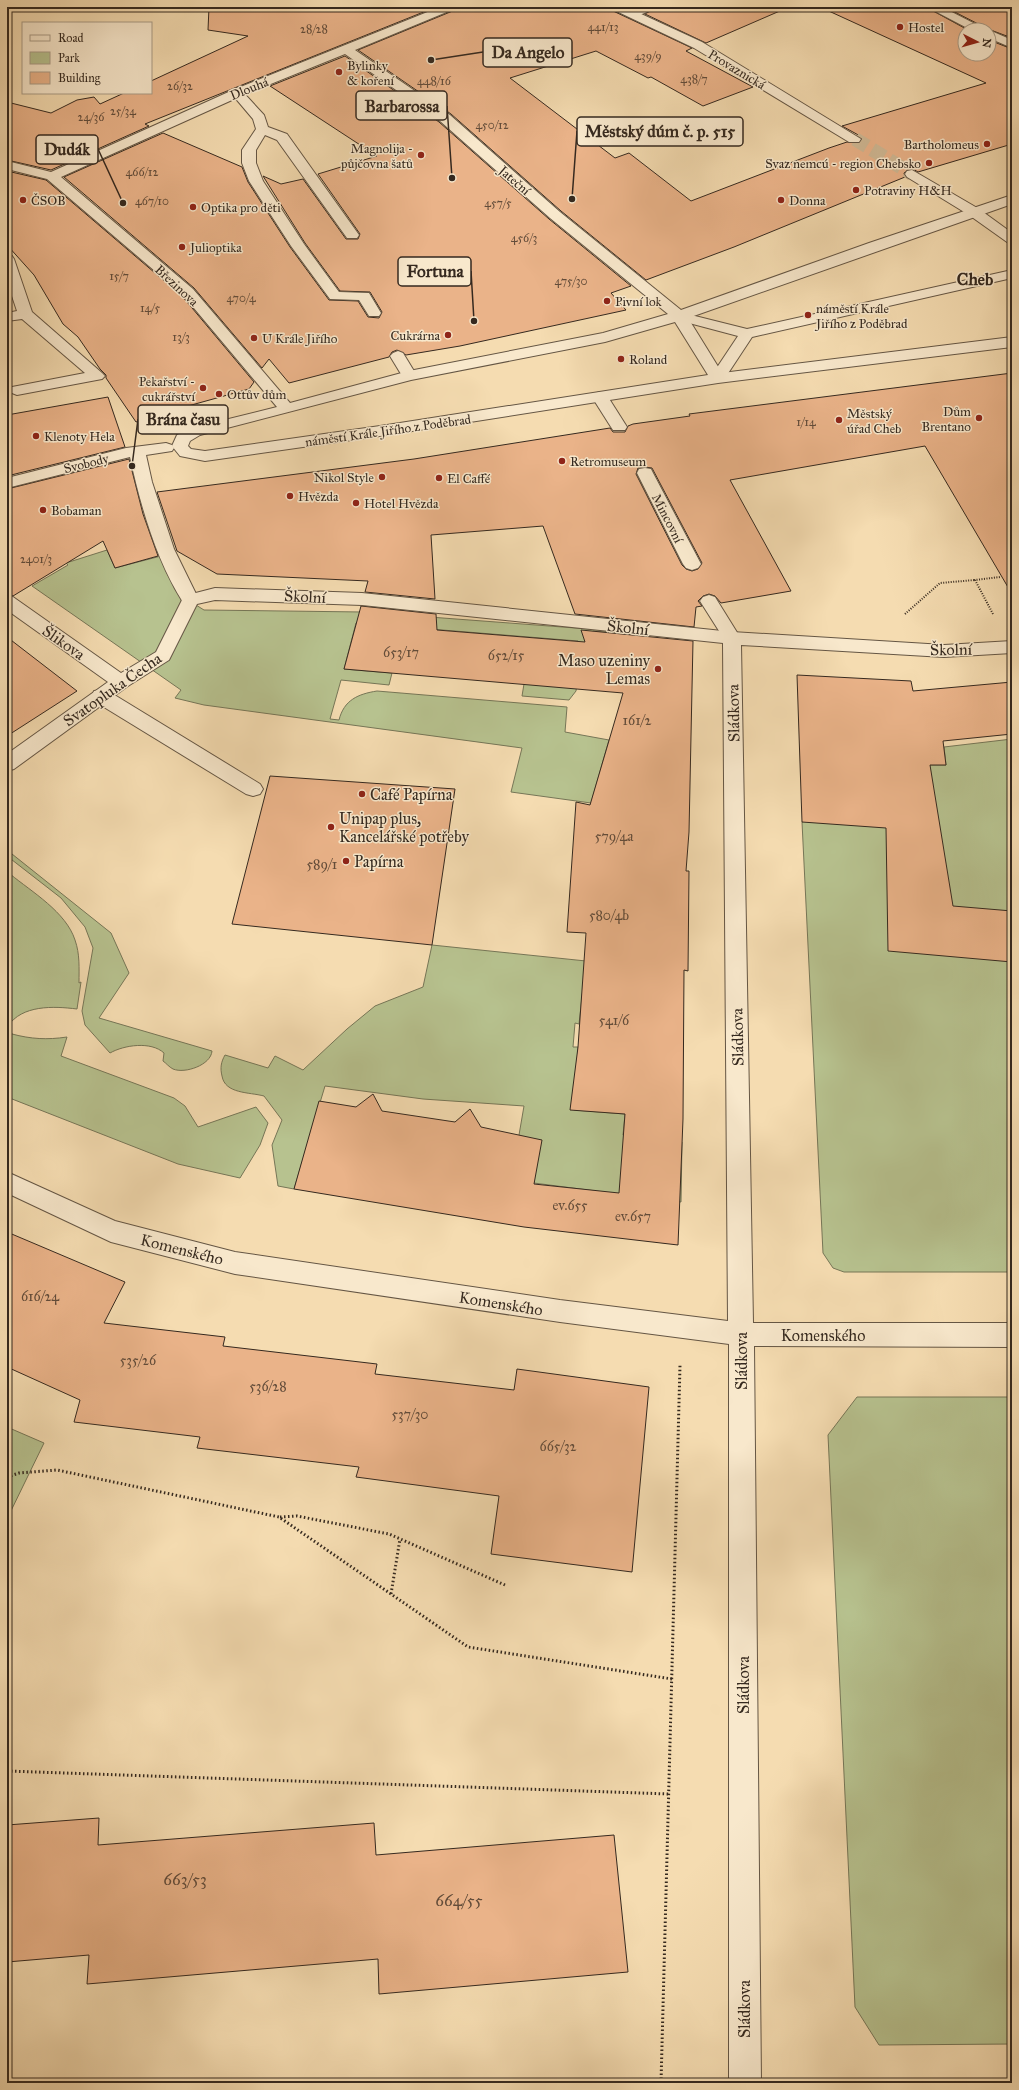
<svg xmlns="http://www.w3.org/2000/svg" width="1019" height="2090" font-family="'IM FELL Great Primer',serif">
<rect width="100%" height="100%" fill="#f5dcb1"/>
<filter id="stains"><feTurbulence type="fractalNoise" baseFrequency=".005" numOctaves="4"/><feColorMatrix values="0 0 0 0 .2 0 0 0 0 .09 0 0 0 0 .02 0 0 0 .5 -.17"/></filter>
<radialGradient id="worn" r=".72"><stop offset=".6" stop-color="#630" stop-opacity="0"/><stop offset="1" stop-color="#630" stop-opacity=".3"/></radialGradient>
<g fill="#b7c28f" stroke="#767657">
<path d="M156 537 188 600 204 610 363 612 642 633 641 635 593 631 591 643 582 647 576 691 569 700 522 696 524 684 578 641 356 623 344 669 392 673 389 685 341 680 330 719 339 720C344 700 358 694 377 691L567 707 565 732 609 740 591 803 511 792 522 748 204 705 175 698 181 690 32 586 68 565 66 563 107 550 115 568 161 556 152 538Z"/>
<polygon points="1012,739 1012,1272 844,1272 833,1268 823,1253 802,822 930,765 946,765 944,747"/>
<path d="M7 850 111 933 129 973 99 1018 212 1051C211 1065 185 1074 173 1069 169 1067 166 1063 163 1061L164 1053C151 1041 124 1045 110 1053L85 1025 82 1011 93 948 85 927 61 898 7 856Z"/>
<path d="M7 872 12 873 10 874C32 892 66 912 75 940 80 954 79 968 79 983L81 982 77 1009C53 1006 22 1005 8 1026L12 1034C31 1039 47 1040 67 1037L61 1056 174 1098 185 1106 198 1127 256 1107 268 1123 260 1145 240 1178 178 1164 7 1097Z"/>
<path d="M432 945 586 961 579 1024 575 1023 573 1047H578L574 1110 625 1114 623 1135 680 1140 682 1142 681 1202 534 1183 519 1135 524 1106 423 1099 325 1086 294 1189 278 1186 272 1145 282 1120 264 1096C249 1092 225 1094 222 1076 220 1068 221 1062 225 1055L268 1068 275 1056 303 1070 347 1029 375 1006 423 987Z"/>
<polygon points="857,1397 1012,1397 1012,2044 879,2045 855,2007 828,1435"/>
<polygon points="7,1427 44,1443 7,1519"/>
</g>
<g fill="#eab389" stroke="#35291f" fill-rule="evenodd">
<polygon points="209,7 436,7 145,124 149,126 51,170 7,160 7,102 51,113 77,100 94,97 100,104 124,93 151,93 151,81 248,36 208,30"/>
<polygon points="458,7 608,7 611,10 692,48 686,51 753,87 703,106 651,77 648,78 596,51 510,78 615,158 629,153 691,201 829,148 847,142 860,143 862,137 842,126 986,83 820,7 926,7 968,30 965,30 965,54 989,54 989,40 1012,49 1012,144 918,172 913,169 907,170 904,173 905,177 734,247 646,280 561,211 451,114 358,50 455,10"/>
<polygon points="655,7 789,7 706,43 645,14"/>
<polygon points="945,7 1012,7 1012,38 988,29"/>
<polygon points="345,56 439,122 549,219 631,286 611,293 626,310 460,346 406,355 397,350 392,352 389,357 289,383 269,359 262,368 194,288 64,177 163,133 242,167 248,182 290,247 329,300 358,301 368,317 379,318 382,312 370,292 340,291 305,243 263,176 281,184 303,179 346,239 358,239 360,234 318,174 377,156 270,86"/>
<polygon points="7,171 46,180 182,296 254,382 249,389 188,406 136,422 106,378 106,375 100,369 78,337 63,324 34,275 7,245"/>
<path d="M1012 373V594L925 446 730 480 791 591 721 603 715 596 709 594 703 596 698 601 702 606 696 607 694 627 575 614 543 526 431 535 435 599 365 592 368 581 217 574 177 551 157 492 414 459 610 428 613 432H625L628 426 633 424 690 416 689 414ZM645 467 652 468 702 563 698 569 692 571 686 569 682 565 636 474 638 468Z"/>
<polygon points="108,397 125,447 7,476 7,415"/>
<polygon points="129,459 143,514 158,556 115,568 103,541 13,596 7,594 7,489"/>
<polygon points="361,606 436,614 437,630 585,642 581,630 693,641 689,832 686,871 689,871 688,971 684,970 683,1119 678,1245 524,1227 294,1189 319,1101 356,1107 373,1094 382,1111 455,1122 470,1109 481,1127 542,1140 534,1184 619,1193 625,1114 570,1110 578,1047 586,933 567,932 576,802 590,805 623,693 344,669"/>
<polygon points="7,637 77,691 7,736"/>
<polygon points="797,675 911,681 913,691 1012,682 1012,734 943,741 946,765 930,765 953,906 1012,911 1012,962 888,951 886,828 802,822"/>
<polygon points="270,776 455,789 432,945 232,924"/>
<polygon points="7,1232 125,1282 104,1323 225,1337 223,1346 377,1364 375,1374 514,1390 517,1369 649,1387 632,1572 491,1554 499,1496 356,1477 359,1467 197,1448 200,1437 74,1422 80,1400 7,1367"/>
<polygon points="99,1818 98,1845 374,1823 376,1855 614,1835 628,1972 379,1994 378,1959 87,1984 89,1955 7,1962 7,1825"/>
</g>
<g fill="none" stroke-linecap="round" stroke-linejoin="round">
<polyline stroke="#cfb894" stroke-width="14" stroke-dasharray="14 6" stroke-linecap="butt" points="855,139 912,174"/>
<defs>
<g id="service">
<polygon points="237,89 241,90 264,115 268,127 287,134 359,235 357,238 347,238 277,140 265,135 256,150 256,163 263,181 304,244 339,292 369,293 381,313 379,316 369,316 359,300 330,299 291,246 249,181 242,163 242,150 256,129 253,119 231,93"/>
<polygon points="7,255 12,256 14,259 32,312 102,373 105,376 102,379 17,395 12,393 9,390 12,387 85,373 22,319 7,321 7,313 17,311 7,281"/>
<polygon points="645,468 651,469 653,473 701,564 698,568 692,570 686,568 683,564 637,473 639,469"/>
<polygon points="101,690 108,691 260,784 263,789 260,794 253,796 246,794 94,701 92,696 94,691"/>
</g>
<g id="pedestrian">
<path d="M637 7H654C649 13 635 17 628 16L626 13Z"/>
<polygon points="912,170 979,209 1012,233 1012,243 1007,242 969,215 907,177 905,174 907,171"/>
<polygon points="1012,270 1012,278 752,337 723,381 713,381 710,378 738,336 674,319 672,316 674,313 679,312 747,329"/>
<polygon points="398,351 403,353 417,376 414,379 404,379 390,356 393,353"/>
<polygon points="600,392 606,394 608,397 627,427 625,430 613,430 611,427 592,397 594,394"/>
<path d="M166 443 172 445 174 448 172 451 146 455 152 482 174 549 199 600 196 604 190 606 184 604C156 560 141 507 130 457L7 488V478L126 448Z"/>
<polygon points="709,595 715,597 738,634 741,638 738,642 732,644 726,642 700,601 703,597"/>
</g>
<g id="minor">
<path d="M440 7H456L454 9 355 50 450 115 560 212 681 310 869 243 1012 195V204L688 318 722 373 1012 337V347L718 383 387 435 205 461 180 456 172 446 177 435 188 429 277 407 183 295 47 179 7 169V161L51 172 233 90ZM345 54 440 121 550 218 668 314 603 333 409 371 290 403 193 289 61 177 241 96ZM675 322 708 375 387 425 205 451 191 449 188 446 190 441 200 435 411 380 605 342Z"/>
<polygon points="610,7 626,7 702,42 861,139 859,142 849,142 694,48 612,9"/>
<polygon points="927,7 942,7 987,30 971,30"/>
<polygon points="989,30 1012,40 1012,48 989,38"/>
<polygon points="215,588 362,593 732,632 944,645 1012,641 1012,653 944,657 741,645 753,1323 1012,1323 1012,1347 754,1346 761,2083 729,2083 729,1344 560,1322 235,1274 111,1242 7,1193 7,1172 115,1221 235,1252 560,1300 728,1321 723,643 362,605 215,600 197,604 169,660 128,686 14,769 7,771 7,754 108,682 7,610 7,595 13,597 121,673 156,652 184,596"/>
</g>
</defs>
<use href="#service" stroke="#655644" stroke-width="2"/>
<use href="#pedestrian" stroke="#655644" stroke-width="2"/>
<use href="#minor" stroke="#655644" stroke-width="2"/>
<g stroke="#35291f" stroke-width="2" stroke-dasharray="1 1.5" stroke-linecap="butt">
<polyline points="905,614 940,583 975,580"/>
<polyline points="993,614 975,580 1000,577"/>
</g>
<g stroke="#35291f" stroke-width="3" stroke-dasharray="1.5 2.5" stroke-linecap="butt">
<polyline points="7,1477 19,1473 57,1470 279,1517 468,1647 672,1679"/>
<polyline points="280,1517 297,1516 389,1534 505,1585"/>
<polyline points="391,1594 400,1539"/>
<polyline points="7,1771 669,1794"/>
<polyline points="661,2083 680,1365"/>
</g>
<use href="#service" fill="#f8e8cc" fill-rule="evenodd"/>
<use href="#pedestrian" fill="#f8e8cc" fill-rule="evenodd"/>
<use href="#minor" fill="#f8e8cc" fill-rule="evenodd"/>
</g>
<g fill="#8f2418" stroke="#f8e8cc" stroke-width="1.5">
<circle cx="900" cy="27" r="4"/>
<circle cx="339" cy="72" r="4"/>
<circle cx="987" cy="144" r="4"/>
<circle cx="421" cy="155" r="4"/>
<circle cx="929" cy="163" r="4"/>
<circle cx="856" cy="190" r="4"/>
<circle cx="23" cy="200" r="4"/>
<circle cx="781" cy="200" r="4"/>
<circle cx="193" cy="207" r="4"/>
<circle cx="182" cy="247" r="4"/>
<circle cx="607" cy="301" r="4"/>
<circle cx="808" cy="315" r="4"/>
<circle cx="448" cy="335" r="4"/>
<circle cx="254" cy="338" r="4"/>
<circle cx="621" cy="359" r="4"/>
<circle cx="203" cy="388" r="4"/>
<circle cx="219" cy="394" r="4"/>
<circle cx="979" cy="418" r="4"/>
<circle cx="839" cy="420" r="4"/>
<circle cx="36" cy="436" r="4"/>
<circle cx="562" cy="461" r="4"/>
<circle cx="382" cy="477" r="4"/>
<circle cx="439" cy="478" r="4"/>
<circle cx="290" cy="496" r="4"/>
<circle cx="356" cy="503" r="4"/>
<circle cx="43" cy="510" r="4"/>
<circle cx="658" cy="669" r="4"/>
<circle cx="362" cy="794" r="4"/>
<circle cx="331" cy="827" r="4"/>
<circle cx="346" cy="861" r="4"/>
</g>
<g text-anchor="middle" stroke-width="3" stroke-linejoin="round" paint-order="stroke">
<g font-size="12" fill="#624c3a">
<text x="603" y="31">441/13</text>
<text x="314" y="33">28/28</text>
<text x="648" y="60">439/9</text>
<text x="694" y="83">438/7</text>
<text x="434" y="85">448/16</text>
<text x="180" y="90">26/32</text>
<text x="123" y="115">25/34</text>
<text x="91" y="121">24/36</text>
<text x="492" y="129">450/12</text>
<text x="142" y="176">466/12</text>
<text x="152" y="205">467/10</text>
<text x="498" y="207">457/5</text>
<text x="524" y="242">456/3</text>
<text x="119" y="280">15/7</text>
<text x="571" y="285">475/30</text>
<text x="241" y="302">470/4</text>
<text x="150" y="312">14/5</text>
<text x="181" y="341">13/3</text>
<text x="806" y="426">1/14</text>
<text x="36" y="563">2401/3</text>
</g>
<g font-size="13" fill="#35291f" stroke="#f8e8cc" text-anchor="start">
<text x="908" y="32">Hostel</text>
<text x="347" y="70">Bylinky<tspan x="347" dy="15">&amp; koření</tspan></text>
<text x="979" y="149" text-anchor="end">Bartholomeus</text>
<text x="413" y="153" text-anchor="end">Magnolija -<tspan x="413" dy="15">půjčovna šatů</tspan></text>
<text x="921" y="168" text-anchor="end">Svaz nemcú - region Chebsko</text>
<text x="864" y="195">Potraviny H&amp;H</text>
<text x="31" y="205">ČSOB</text>
<text x="789" y="205">Donna</text>
<text x="201" y="212">Optika pro děti</text>
<text x="190" y="252">Julioptika</text>
<text x="615" y="306">Pivní lok</text>
<text x="816" y="313">náměstí Krále<tspan x="816" dy="15">Jiřího z Poděbrad</tspan></text>
<text x="440" y="340" text-anchor="end">Cukrárna</text>
<text x="262" y="343">U Krále Jiřího</text>
<text x="629" y="364">Roland</text>
<text x="195" y="386" text-anchor="end">Pekařství -<tspan x="195" dy="15">cukrářství</tspan></text>
<text x="227" y="399">Ottův dům</text>
<text x="971" y="416" text-anchor="end">Dům<tspan x="971" dy="15">Brentano</tspan></text>
<text x="847" y="418">Městský<tspan x="847" dy="15">úřad Cheb</tspan></text>
<text x="44" y="441">Klenoty Hela</text>
<text x="570" y="466">Retromuseum</text>
<text x="374" y="482" text-anchor="end">Nikol Style</text>
<text x="447" y="483">El Caffé</text>
<text x="298" y="501">Hvězda</text>
<text x="364" y="508">Hotel Hvězda</text>
<text x="51" y="515">Bobaman</text>
</g>
<g font-size="13" fill="#35291f" stroke="#f8e8cc">
<text transform="translate(737 69) rotate(31)" y="5">Provaznická</text>
<text transform="translate(249 88) rotate(-22)" y="5">Dlouhá</text>
<text transform="translate(515 180) rotate(41)" y="5">Jateční</text>
<text transform="translate(177 285) rotate(43)" y="5">Březinova</text>
<text transform="translate(388 430) rotate(-8)" y="5">náměstí Krále Jiřího z Poděbrad</text>
<text transform="translate(86 463) rotate(-14)" y="5">Svobody</text>
<text transform="translate(668 518) rotate(63)" y="5">Mincovní</text>
</g>
<g font-size="14" fill="#624c3a">
<text x="401" y="657">653/17</text>
<text x="506" y="660">652/15</text>
<text x="637" y="725">161/2</text>
<text x="614" y="841">579/4a</text>
<text x="322" y="869">589/1</text>
<text x="609" y="920">580/4b</text>
<text x="614" y="1025">541/6</text>
<text x="570" y="1210">ev.655</text>
<text x="633" y="1221">ev.657</text>
<text x="40" y="1301">616/24</text>
<text x="138" y="1365">535/26</text>
<text x="268" y="1391">536/28</text>
<text x="410" y="1419">537/30</text>
<text x="558" y="1451">665/32</text>
</g>
<g font-size="16" fill="#35291f" stroke="#f8e8cc">
<text transform="translate(305 596) rotate(3)" y="6">Školní</text>
<text transform="translate(628 627) rotate(6)" y="6">Školní</text>
<text transform="translate(64 642) rotate(35)" y="6">Šlikova</text>
<text transform="translate(951 649) rotate(-1)" y="6">Školní</text>
<text transform="translate(112 689) rotate(-35)" y="6">Svatopluka Čecha</text>
<text transform="translate(733 713) rotate(-91)" y="6">Sládkova</text>
<text transform="translate(737 1037) rotate(-91)" y="6">Sládkova</text>
<text transform="translate(182 1249) rotate(14)" y="6">Komenského</text>
<text transform="translate(501 1303) rotate(9)" y="6">Komenského</text>
<text x="823" y="1341">Komenského</text>
<text transform="translate(741 1361) rotate(-90)" y="6">Sládkova</text>
<text transform="translate(743 1685) rotate(-90)" y="6">Sládkova</text>
<text transform="translate(744 2009) rotate(-90)" y="6">Sládkova</text>
</g>
<g font-size="16" fill="#35291f" stroke="#f8e8cc" text-anchor="start">
<text x="650" y="666" text-anchor="end">Maso uzeniny<tspan x="650" dy="18">Lemas</tspan></text>
<text x="370" y="800">Café Papírna</text>
<text x="339" y="824">Unipap plus,<tspan x="339" dy="18">Kancelářské potřeby</tspan></text>
<text x="354" y="867">Papírna</text>
</g>
<g font-size="17" font-weight="bold" fill="#35291f" stroke="#f8e8cc">
<text x="975" y="285">Cheb</text>
</g>
<g font-size="17" fill="#624c3a">
<text x="185" y="1885">663/53</text>
<text x="459" y="1906">664/55</text>
</g>
</g>
<path fill="none" stroke="#35291f" stroke-width="1.5" d="M431 60L483 52M452 178L447 106M572 199L577 131M123 203L98 149M474 321L471 271M132 466L138 419"/>
<g fill="#35291f" stroke="#f8e8cc" stroke-width="1.5">
<circle cx="431" cy="60" r="4"/>
<circle cx="452" cy="178" r="4"/>
<circle cx="572" cy="199" r="4"/>
<circle cx="123" cy="203" r="4"/>
<circle cx="474" cy="321" r="4"/>
<circle cx="132" cy="466" r="4"/>
</g>
<g fill="#f8e8cc" stroke="#35291f" stroke-width="1.5">
<rect x="483" y="38" width="89" height="29" rx="4"/>
<rect x="356" y="91" width="91" height="29" rx="4"/>
<rect x="577" y="117" width="166" height="29" rx="4"/>
<rect x="36" y="135" width="62" height="29" rx="4"/>
<rect x="398" y="257" width="73" height="29" rx="4"/>
<rect x="138" y="405" width="90" height="29" rx="4"/>
</g>
<g font-size="17" text-anchor="middle" font-weight="bold" fill="#35291f">
<text x="528" y="58">Da Angelo</text>
<text x="402" y="112">Barbarossa</text>
<text x="660" y="137">Městský dúm č. p. 515</text>
<text x="67" y="155">Dudák</text>
<text x="435" y="277">Fortuna</text>
<text x="183" y="425">Brána času</text>
</g>
<rect width="1019" height="2090" fill="none" stroke="#f5dcb1" stroke-width="24"/>
<rect x="8" y="8" width="1003" height="2074" fill="none" stroke="#35291f" stroke-width="2"/>
<rect x="12" y="12" width="995" height="2066" fill="none" stroke="#35291f"/>
<rect x="22" y="22" width="130" height="72" fill="#f8e8cc" stroke="#aa9c87"/>
<rect x="30" y="35" width="20" height="6" fill="#f8e8cc" stroke="#aa9c87"/>
<text x="58" y="42" font-size="12" fill="#35291f">Road</text>
<rect x="30" y="52" width="20" height="12" fill="#b7c28f" stroke="#aa9c87"/>
<text x="58" y="62" font-size="12" fill="#35291f">Park</text>
<rect x="30" y="72" width="20" height="12" fill="#eab389" stroke="#aa9c87"/>
<text x="58" y="82" font-size="12" fill="#35291f">Building</text>
<g transform="translate(977 42) rotate(96)"><circle r="19" fill="#f8e8cc" stroke="#aa9c87"/>
<path d="M0-3L7 15L0 10L-7 15Z" fill="#8f2418"/>
<text y="-6" font-size="11" font-weight="bold" text-anchor="middle" fill="#35291f">N</text>
</g>
<rect width="100%" height="100%" filter="url(#stains)"/>
<rect width="100%" height="100%" fill="url(#worn)"/>
</svg>
